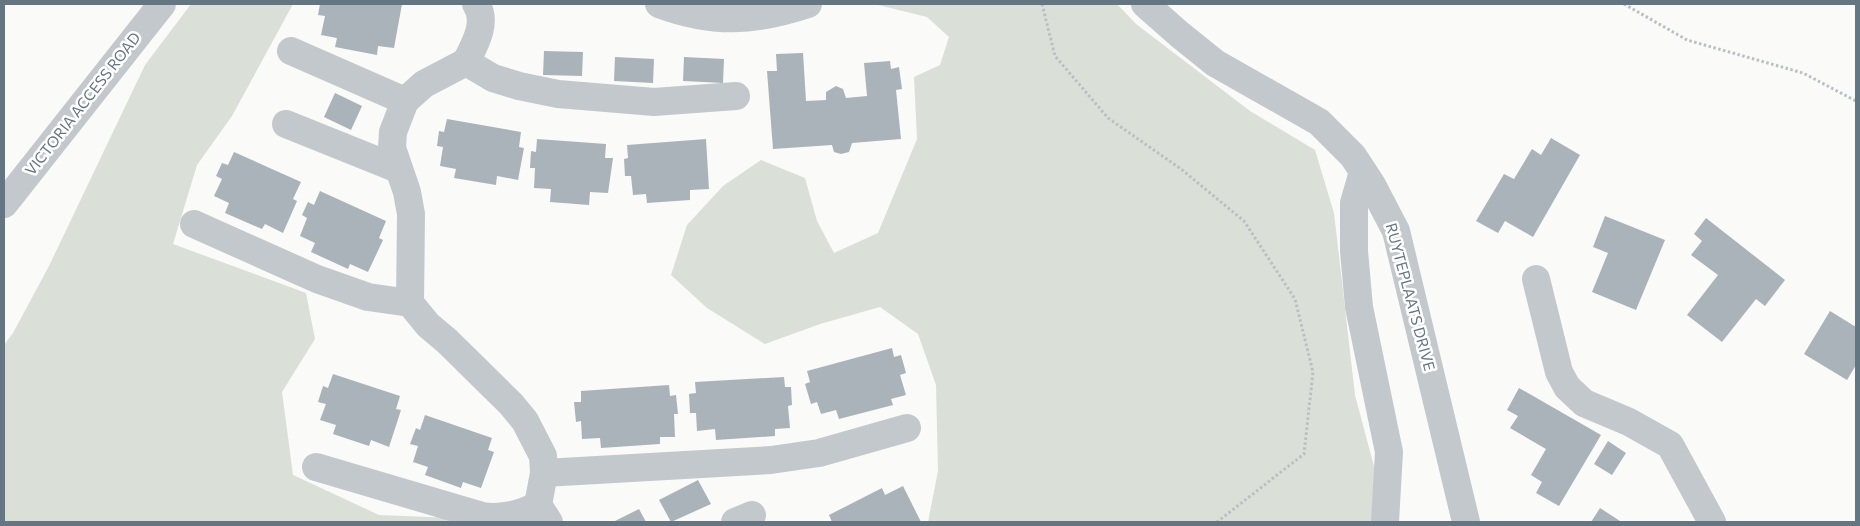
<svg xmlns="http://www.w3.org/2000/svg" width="1860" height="526" font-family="Commissioner,sans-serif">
<rect width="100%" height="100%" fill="#fafaf8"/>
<g fill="#dadfd7">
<polygon points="191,4 293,4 232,116 197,165 173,244 306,293 315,339 282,392 293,475 379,515 501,520 505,522 4,522 4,345 13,333 49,266 145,65"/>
<polygon points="874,4 1117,4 1136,24 1250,111 1315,150 1334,213 1355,395 1380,489 1374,522 928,522 938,471 936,385 918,334 880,307 820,324 765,344 707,308 671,275 687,225 723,186 761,160 805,178 817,221 834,253 878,233 917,139 914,77 940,65 949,37 927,17"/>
</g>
<g fill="#aab3b9">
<polygon points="320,4 402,4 394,48 378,46 377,55 335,47 337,38 321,35 325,16 318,15"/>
<polygon points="544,51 583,52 582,76 543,75"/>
<polygon points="803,53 806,101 826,100 826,92 836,86 843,89 846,98 867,96 864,63 890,61 891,69 899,67 902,89 896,90 901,139 852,143 849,152 841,154 834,152 832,145 773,149 767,71 777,71 776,54"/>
<polygon points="615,57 654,59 653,83 614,81"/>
<polygon points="684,57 724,59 723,83 683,81"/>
<polygon points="335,93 362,106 351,130 324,117"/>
<polygon points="447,119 521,132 519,147 524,148 518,180 497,176 496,185 454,178 456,169 440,166 443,147 437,146 439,131 444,132"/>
<polygon points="1551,138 1580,155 1533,237 1505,221 1498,233 1476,221 1504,174 1514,179 1532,149 1541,155"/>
<polygon points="537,139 606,144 605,158 613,158 608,193 590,192 589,205 550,202 551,189 534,188 535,168 530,168 531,151 536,152"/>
<polygon points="706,139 709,189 690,190 690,200 647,203 646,194 633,195 631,176 625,176 624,159 628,158 627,145"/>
<polygon points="234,152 301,182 293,199 297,201 283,233 265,224 262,229 225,213 229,203 214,196 222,179 216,176 222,163 228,165"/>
<polygon points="320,191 386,221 379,238 383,240 368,272 350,264 348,269 311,252 315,243 300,236 307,218 302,215 308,202 314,205"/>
<polygon points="1605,216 1665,240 1636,310 1592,292 1608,253 1593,247"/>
<polygon points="1706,218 1785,280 1765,306 1756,299 1722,342 1687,315 1718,275 1691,255 1702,241 1694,234"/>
<polygon points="1830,311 1856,327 1856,365 1847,380 1804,354"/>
<polygon points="892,348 894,357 901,355 906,373 900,375 906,395 891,399 893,405 839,419 836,410 821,414 817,402 811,404 805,384 810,382 807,371"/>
<polygon points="333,374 400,396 396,409 401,410 389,447 371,440 369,446 333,434 336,425 320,420 326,404 318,402 323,386 328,388"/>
<polygon points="784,377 785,387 791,387 792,405 788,406 790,428 775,429 775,436 716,440 715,429 697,431 696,413 690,413 689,394 696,393 695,382"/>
<polygon points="669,385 670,396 676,395 678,414 674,414 675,437 660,437 660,444 601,448 600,438 582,439 581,421 576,422 574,402 581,402 581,391"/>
<polygon points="1519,388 1601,435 1559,506 1536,493 1542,482 1531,475 1546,449 1510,428 1518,416 1507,410"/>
<polygon points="425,415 492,438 488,450 494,452 481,488 463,482 461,488 425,475 428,467 413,462 418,446 410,444 416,428 420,430"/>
<polygon points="1608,441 1626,453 1612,475 1594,464"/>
<polygon points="698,480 711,504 671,522 659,500"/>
<polygon points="903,486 921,522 832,522 829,515 882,488 885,495"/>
<polygon points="1600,508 1620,521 1619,522 1591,522"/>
<polygon points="639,509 646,522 613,522"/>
</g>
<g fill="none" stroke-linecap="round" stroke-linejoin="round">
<g stroke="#bbbfc2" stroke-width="3" stroke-dasharray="2.5 2.5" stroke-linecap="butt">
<polyline points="1042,4 1055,56 1108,118 1181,169 1244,221 1295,299 1313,372 1304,454 1217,522"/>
<polyline points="1624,4 1687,40 1803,73 1856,101"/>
</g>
<g stroke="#c3c8cc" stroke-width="28">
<path d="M659 4C713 24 754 22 808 4"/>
<polyline points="1145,4 1179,34 1215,63 1319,122 1353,156 1372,185 1396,231 1466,522"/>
<polyline points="291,51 405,101"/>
<polyline points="466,62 424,84 405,101 393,132 392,148 407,192 411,214 410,303 428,325 447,341 511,404 525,421 543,456 544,473 538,505 549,522"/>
<polyline points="466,62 493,78 519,86 558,94 654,102 736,96"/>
<path d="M466 62C475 44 488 22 476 4"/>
<polyline points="286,124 398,169"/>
<polyline points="1363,172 1354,203 1354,251 1359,307 1389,452 1385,522"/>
<polyline points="4,204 162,4"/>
<polyline points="194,224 317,279 368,297 410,303"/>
<polyline points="1536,279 1559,372 1567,387 1584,403 1629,422 1670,445 1712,522"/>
<path d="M316 467 482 516C502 519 520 515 538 505"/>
<polyline points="544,473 771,460 819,453 907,428"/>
<polyline points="735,522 752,515"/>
</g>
</g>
<g text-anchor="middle" stroke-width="5" stroke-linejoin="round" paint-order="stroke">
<g font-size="15" fill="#657683" stroke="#fff">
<text transform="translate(83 104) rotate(-52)" y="5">VICTORIA ACCESS ROAD</text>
<text transform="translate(1410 297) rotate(75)" y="5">RUYTEPLAATS DRIVE</text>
</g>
</g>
<rect width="1860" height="526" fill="none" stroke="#657683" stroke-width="10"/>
</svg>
